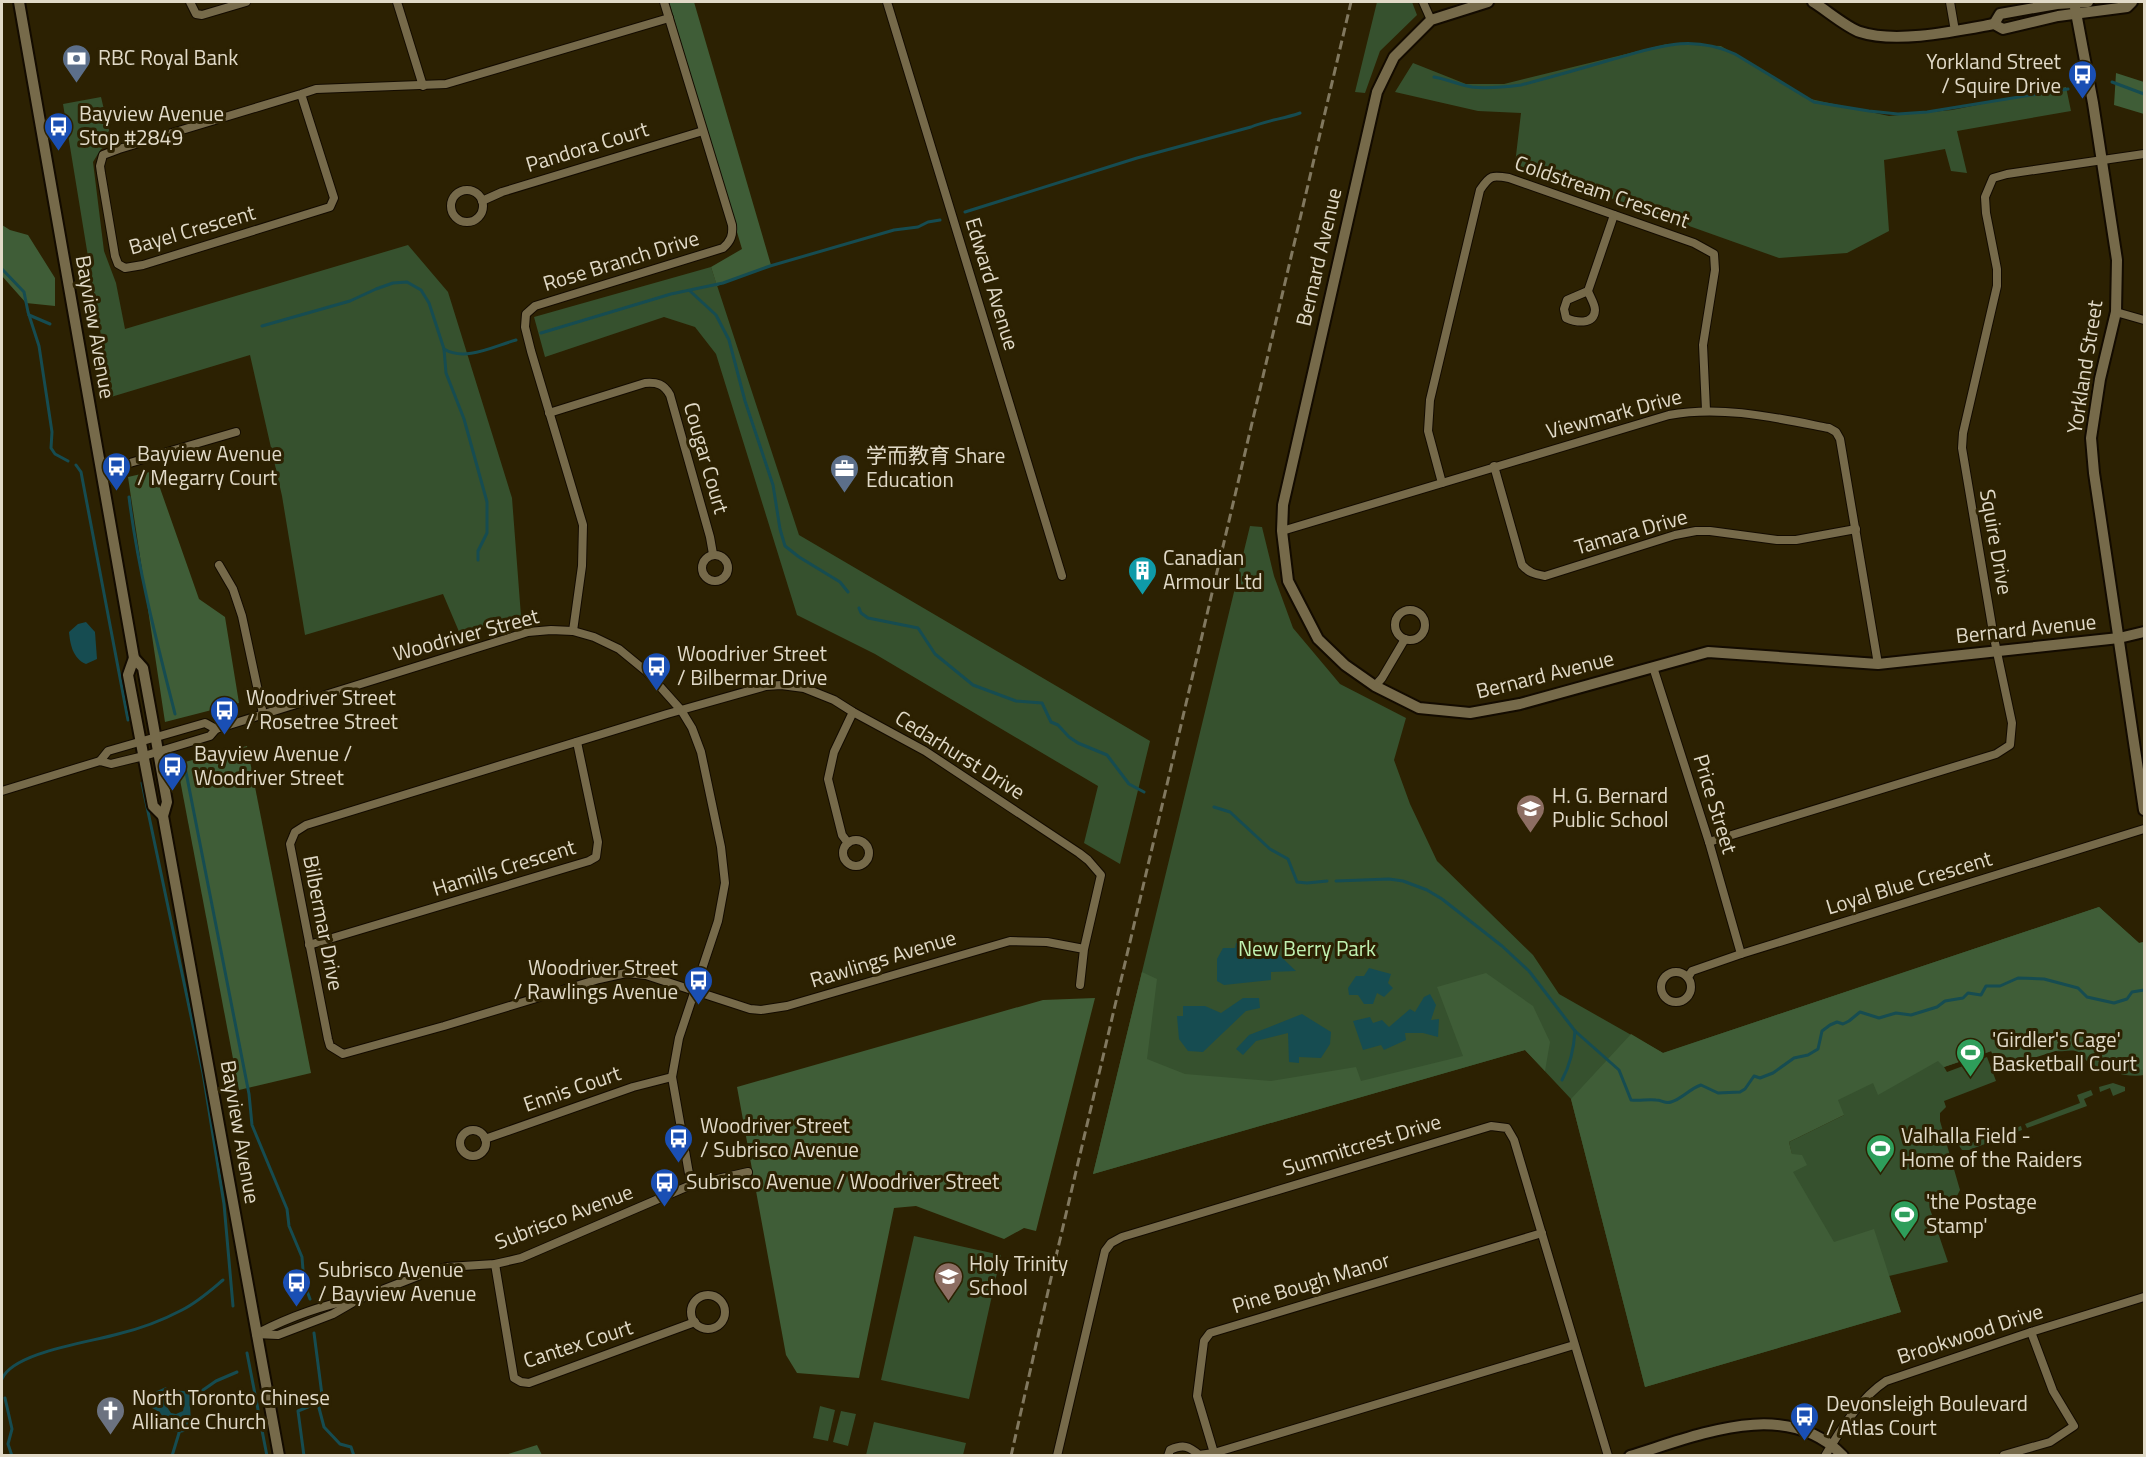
<svg xmlns="http://www.w3.org/2000/svg" width="2146" height="1457" font-family="'Titillium Web','Noto Sans SC',sans-serif">
<rect width="100%" height="100%" fill="#2c2102"/>
<g fill="#36512e" fill-rule="evenodd">
<polygon points="1377,2 1412,2 1417,15 1380,51 1365,93 1355,92"/>
<polygon points="1667,44 1721,46 1806,98 1889,116 1952,110 2066,87 2071,111 1957,131 1967,173 1951,171 1945,149 1884,160 1889,231 1847,253 1779,258 1515,164 1521,113 1478,111 1395,92 1413,63 1466,84 1504,84"/>
<polygon points="101,97 112,143 101,149 93,162 104,251 116,283 125,329 408,245 448,292 512,498 521,616 460,634 443,594 305,635 282,496 250,355 111,397 63,104"/>
<polygon points="711,267 799,535 1150,741 1120,864 1084,843 1098,786 875,654 797,615 716,354 695,327 664,317 545,357 534,317"/>
<path d="M1250 526 1262 527 1274 576 1293 628 1340 684 1406 718 1394 760 1410 804 1437 861 1533 955 1559 994 1663 1053 2099 907 2139 943 2144 942V1075C2128 1078 2105 1071 2090 1063 2085 1061 2084 1056 2080 1053 2071 1047 2061 1054 2053 1050L1992 1051 1944 1067 1947 1072 1987 1057 1996 1081 1944 1101 1946 1107 1940 1113V1121L1960 1190 1956 1198 1930 1209 1948 1262 1889 1276 1901 1312 1645 1387 1571 1099 1525 1050 1093 1174ZM1844 1115 1789 1142 1792 1155 1770 1133Z"/>
<polygon points="2113,1083 2125,1087 2125,1091 2113,1096 2110,1088 2100,1092 2099,1087"/>
<polygon points="2091,1090 2093,1095 2084,1099 2087,1106 2027,1128 2025,1124 2080,1103 2077,1095"/>
<polygon points="2021,1126 2022,1130 1969,1150 1962,1150 1958,1144 1962,1138 1965,1145"/>
<polygon points="914,1236 1001,1255 969,1399 881,1380"/>
<polygon points="820,1406 835,1410 828,1441 813,1438"/>
<polygon points="841,1411 856,1414 848,1446 833,1442"/>
<polygon points="874,1422 966,1443 963,1455 866,1455"/>
</g>
<g fill="#3f5d37">
<polygon points="669,2 694,2 771,265 717,286 711,267 742,249"/>
<polygon points="2116,73 2144,82 2144,114 2114,105"/>
<polygon points="2,225 10,230 28,235 55,278 55,306 26,303 2,276"/>
<polygon points="154,471 199,599 225,617 239,703 165,722 128,477"/>
<polygon points="247,746 311,1073 239,1090 177,764"/>
<path d="M2099 907 2139 943 2144 942V1070C2127 1069 2107 1066 2091 1059 2083 1055 2084 1050 2071 1046L1999 1069 1991 1051 1944 1067 1938 1061 1878 1095 1873 1083 1838 1100 1844 1115 1789 1142 1792 1154 1802 1155 1807 1165 1793 1172 1834 1242 1874 1229 1901 1312 1645 1387 1571 1099 1631 1034 1663 1053Z"/>
<polygon points="1142,972 1157,979 1147,1059 1185,1074 1271,1081 1356,1067 1361,1081 1463,1056 1437,987 1486,973 1533,1006 1550,1042 1545,1071 1525,1050 1093,1174"/>
<polygon points="1095,998 1036,1231 1024,1228 1004,1239 916,1206 894,1208 859,1378 797,1373 786,1355 737,1087 1043,1000"/>
<polygon points="537,1445 542,1455 505,1455"/>
</g>
<g fill="#164c51" fill-rule="evenodd">
<path d="M86 622 95 632 97 659 86 664C73 659 70 644 69 632L78 624Z"/>
<polygon points="1236,943 1260,945 1268,950 1274,950 1296,971 1271,972 1271,980 1224,985 1217,981 1217,959 1223,948 1235,948"/>
<polygon points="1369,968 1391,974 1388,983 1393,988 1384,997 1377,993 1373,1004 1364,1004 1358,995 1349,995 1348,988 1356,976 1364,976"/>
<polygon points="1430,994 1436,1005 1431,1020 1439,1019 1438,1037 1423,1033 1405,1033 1406,1040 1384,1050 1381,1045 1363,1050 1353,1021 1370,1017 1373,1023 1382,1020 1389,1027 1410,1009 1415,1012 1424,997"/>
<polygon points="1243,998 1259,998 1260,1008 1246,1011 1203,1052 1188,1051 1179,1039 1177,1016 1183,1016 1183,1006 1205,1006 1221,1013"/>
<polygon points="1302,1014 1331,1032 1330,1044 1321,1058 1299,1057 1299,1063 1289,1062 1288,1033 1256,1041 1243,1055 1236,1049 1249,1035"/>
<path d="M166 1387 168 1390 184 1391 193 1397 190 1404 191 1424 184 1432 179 1433 175 1431 170 1432 167 1430C166 1420 162 1412 152 1408L153 1396 157 1391ZM171 1401H181L184 1406 183 1411 176 1414 171 1413 167 1407V1403Z"/>
</g>
<g fill="none" stroke-linecap="round" stroke-linejoin="round">
<g stroke="#164c51" stroke-width="3">
<path d="M1434 77C1447 79 1459 85 1472 87 1488 89 1505 87 1521 85 1551 77 1580 69 1610 60 1655 48 1689 33 1735 54L1814 102 1869 111 1898 114 1927 112 2068 89"/>
<polyline points="2112,82 2144,94"/>
<path d="M965 212 1137 158 1251 127C1267 120 1284 119 1300 113"/>
<polyline points="2,269 24,292 28,312 39,346 52,432 51,448 55,454 68,461"/>
<polyline points="690,291 716,315 729,340 745,401 773,485 780,529 785,546 799,557 840,582 848,592"/>
<polyline points="29,315 50,324"/>
<polyline points="262,326 350,301 376,289 393,283 407,282 421,290 429,303 444,349 446,373 464,419 487,502 487,533 478,551 478,560"/>
<polyline points="541,333 671,294 723,283 770,266 894,230 918,227 928,222 940,220"/>
<path d="M444 349C465 362 494 346 516 340"/>
<polyline points="76,465 81,472 128,720"/>
<path d="M129 497C138 570 157 643 175 714"/>
<polyline points="859,608 861,613 868,618 918,628 935,654 973,685 1016,701 1042,703 1051,722 1058,725 1069,737 1078,743 1107,755 1129,784 1144,792"/>
<polyline points="185,767 249,1094 252,1125 287,1209 289,1226 302,1257 304,1283 310,1299"/>
<polyline points="142,783 203,1073 224,1204 233,1306"/>
<polyline points="1214,807 1230,812 1270,849 1288,859 1297,882 1307,883 1327,881"/>
<path d="M1336 881 1389 879 1403 881 1427 890 1442 899 1502 946 1529 971 1575 1031 1619 1070 1631 1100C1640 1101 1648 1099 1656 1100 1662 1100 1665 1104 1671 1102 1682 1099 1689 1089 1701 1085L1718 1093 1740 1092 1745 1089 1754 1076 1760 1078 1773 1073 1794 1058 1808 1055 1818 1049 1822 1031 1830 1025 1837 1022 1843 1024 1849 1021 1860 1012 1879 1018 1896 1013 1911 1015 1937 1007 1945 1001 1963 998 1968 993 1981 995 1986 986H2000L2018 978 2044 979 2078 988 2087 997 2114 1003 2127 999 2132 992 2144 990"/>
<path d="M1562 1080C1569 1067 1574 1048 1575 1031"/>
<polyline points="314,1333 322,1395 319,1408 324,1427 340,1444 351,1447 354,1456"/>
<polyline points="247,1353 267,1456"/>
<path d="M2 1379C13 1352 91 1342 118 1334 139 1329 163 1320 182 1310 198 1302 210 1291 223 1280"/>
<polyline points="193,1397 216,1381 237,1372"/>
<polyline points="5,1398 12,1429 8,1444 12,1456"/>
<polyline points="172,1456 179,1433"/>
<polyline points="304,1456 298,1411 320,1402"/>
</g>
<defs>
<g id="street">
<polyline points="190,2 196,14 202,15 246,2"/>
<polyline points="397,2 423,86"/>
<polyline points="887,2 1062,576"/>
<polyline points="1423,2 1431,20"/>
<polyline points="1950,2 1955,31"/>
<polyline points="301,94 334,198 330,207 143,265 125,268 118,264 115,256 101,173 100,166 103,155 119,149 301,94 316,89 446,84 669,18"/>
<circle cx="467" cy="206" r="16"/>
<polyline points="482,201 502,192 703,131"/>
<path d="M1588 291 1567 300 1564 309 1566 318C1575 322 1594 326 1595 310 1595 304 1590 297 1588 291L1614 215"/>
<polyline points="2116,312 2144,320"/>
<path d="M549 413 645 383C657 382 664 384 670 395L710 537 713 554"/>
<path d="M1494 466 1522 565C1529 573 1535 574 1545 576L1675 535 1696 531H1710L1777 540H1796L1856 529"/>
<polyline points="101,469 116,467 236,432"/>
<path d="M1442 483 1428 431 1430 400 1480 190C1490 175 1492 175 1509 178L1694 243 1714 254 1715 270 1703 345 1706 410"/>
<path d="M1282 531 1669 415C1722 405 1777 418 1829 428L1836 432 1840 439 1878 664"/>
<circle cx="715" cy="568" r="13"/>
<polyline points="219,565 233,589 242,616 263,714"/>
<circle cx="1410" cy="625" r="15"/>
<path d="M573 631 582 566 583 525 531 351 525 327 526 314 535 306 723 248C731 241 733 235 732 225L664 2"/>
<polyline points="1653,667 1709,842 1741,954"/>
<polyline points="1375,686 1382,678 1405,639"/>
<polyline points="100,761 108,751 205,723 216,729"/>
<polyline points="2,791 100,761 111,764 144,756 210,736 216,729 528,632 551,630 573,631 594,637 619,649 647,672 681,710 692,728 701,752 721,847 725,883 718,921 679,1038 672,1077 691,1185"/>
<circle cx="856" cy="853" r="13"/>
<polyline points="1709,842 1996,754 2010,745 2012,723 1994,638 1962,448 1963,433 1997,286 1997,269 1986,213 1985,197 1993,178 2007,174 2144,154"/>
<polyline points="848,843 842,835 828,779 834,752 853,712"/>
<polyline points="309,945 589,861 596,857 598,842 577,742"/>
<circle cx="1676" cy="987" r="15"/>
<polyline points="1688,977 1692,971 1741,954 2144,829"/>
<polyline points="1080,985 1084,949 1101,875 1088,860 1079,853 925,751 853,712 834,700 804,688 781,685 766,686 667,714 306,825 295,832 290,844 328,1039 330,1046 343,1054 444,1026 599,979 626,973 646,975 750,1009 761,1010 787,1006 1010,941 1047,942 1084,949"/>
<circle cx="473" cy="1143" r="13"/>
<polyline points="485,1139 633,1087 672,1077"/>
<polyline points="495,1264 514,1378 521,1382 529,1383 695,1322"/>
<circle cx="708" cy="1312" r="17"/>
<path d="M258 1333C288 1318 319 1306 351 1300"/>
<polyline points="256,1334 278,1335 333,1314 359,1299 428,1272 447,1267 495,1264 521,1258 691,1185 748,1172"/>
<polyline points="1214,1453 1197,1396 1204,1341 1210,1333 1542,1233"/>
<polyline points="1199,1455 1214,1453 1574,1345"/>
<polyline points="2004,1455 2050,1442 2074,1426 2053,1391 2031,1332"/>
<polyline points="1057,1456 1105,1251 1111,1243 1122,1237 1491,1126 1507,1128 1514,1140 1608,1456"/>
<path d="M1168 1456 1170 1450C1183 1444 1189 1446 1199 1455"/>
<path d="M1825 1456C1841 1429 1860 1398 1886 1381L2031 1332 2144 1297"/>
</g>
<g id="secondary">
<polyline points="19,2 134,658 143,668 153,723 167,802 163,816 279,1456"/>
<polyline points="1488,2 1431,20 1394,57 1377,92 1283,505 1282,531 1288,581 1318,639 1345,665 1375,686 1419,708 1470,713 1520,704 1708,652 1878,664 2119,638 2144,632"/>
<path d="M1813 2C1825 9 1847 28 1860 32 1896 44 1956 31 1994 24L2003 29 2058 16 2127 7 2132 2"/>
<polyline points="2074,2 2093,103 2117,260 2116,312 2100,379 2091,438 2094,473 2144,810"/>
<polyline points="1994,24 2000,14 2057,4 2088,2"/>
<polyline points="134,658 128,675 153,806 163,816"/>
<path d="M1630 1456C1696 1436 1786 1396 1843 1456"/>
</g>
</defs>
<use href="#street" stroke="#130b00" stroke-width="10"/>
<use href="#secondary" stroke="#130b00" stroke-width="14"/>
<use href="#street" stroke="#766a4a" stroke-width="8"/>
<use href="#secondary" stroke="#766a4a" stroke-width="10"/>
<polyline stroke="#81785f" stroke-width="3" stroke-dasharray="9 4.5" stroke-linecap="butt" points="1011,1456 1054,1265 1351,2"/>
</g>
<defs>
<symbol id="bank-pin" viewBox="-11 -11 22 30"><path d="M0 17L-7.5 6A9.5 9.5 0 1 1 7.5 6Z" fill="#5c6f8a" stroke="#2c2102"/><path d="M-6-4H6V4H-6ZM0-2.3a2.3 2.3 0 1 0 0 4.6a2.3 2.3 0 1 0 0-4.6Z" fill="#fff"/></symbol>
<symbol id="bus-pin" viewBox="-11 -11 22 30"><path d="M0 17L-7.5 6A9.5 9.5 0 1 1 7.5 6Z" fill="#1a4fb4" stroke="#2c2102"/><path d="M-5-6H5V4H4V6H2V4H-2V6H-4V4H-5ZM-3.5-4V0h7V-4ZM-3.5 1.2v1.5H-2V1.2ZM2 1.2v1.5H3.5V1.2Z" fill="#fff"/></symbol>
<symbol id="office-pin" viewBox="-11 -11 22 30"><path d="M0 17L-7.5 6A9.5 9.5 0 1 1 7.5 6Z" fill="#5c6f8a" stroke="#2c2102"/><path d="M-6-3h4V-5.5h4V-3h4V5H-6ZM-1-4.5V-3h2v-1.5ZM-6 0V1H6V0Z" fill="#fff"/></symbol>
<symbol id="building-pin" viewBox="-11 -11 22 30"><path d="M0 17L-7.5 6A9.5 9.5 0 1 1 7.5 6Z" fill="#0f9aa8" stroke="#2c2102"/><path d="M-4-6H4V6H1V3H-1V6H-4ZM-2.5-4.3h1.7v1.8h-1.7ZM.8-4.3h1.7v1.8H.8ZM-2.5-1h1.7V.8h-1.7ZM.8-1h1.7V.8H.8Z" fill="#fff"/></symbol>
<symbol id="school-pin" viewBox="-11 -11 22 30"><path d="M0 17L-7.5 6A9.5 9.5 0 1 1 7.5 6Z" fill="#8d6e63" stroke="#2c2102"/><path d="M0-5L7-2L0 1L-7-2ZM-4 1L0 2.5L4 1V4Q0 6-4 4Z" fill="#fff"/></symbol>
<symbol id="stadium-pin" viewBox="-11 -11 22 30"><path d="M0 17L-7.5 6A9.5 9.5 0 1 1 7.5 6Z" fill="#2e9e5b" stroke="#2c2102"/><path d="M0-5a6.5 5 0 1 0 0 10a6.5 5 0 1 0 0-10ZM-3.5-1.8h7v3.6h-7Z" fill="#fff"/></symbol>
<symbol id="church-pin" viewBox="-11 -11 22 30"><path d="M0 17L-7.5 6A9.5 9.5 0 1 1 7.5 6Z" fill="#6b7280" stroke="#2c2102"/><path d="M-1.2-6h2.4v3.5h3.3v2.4h-3.3V6h-2.4V-.1h-3.3v-2.4h3.3Z" fill="#fff"/></symbol>
</defs>
<g fill-rule="evenodd">
<use href="#bank-pin" x="60" y="42" width="33" height="45"/>
<use href="#bus-pin" x="2066" y="58" width="33" height="45"/>
<use href="#bus-pin" x="42" y="110" width="33" height="45"/>
<use href="#bus-pin" x="100" y="450" width="33" height="45"/>
<use href="#office-pin" x="828" y="452" width="33" height="45"/>
<use href="#building-pin" x="1126" y="554" width="33" height="45"/>
<use href="#bus-pin" x="640" y="650" width="33" height="45"/>
<use href="#bus-pin" x="208" y="694" width="33" height="45"/>
<use href="#bus-pin" x="156" y="750" width="33" height="45"/>
<use href="#school-pin" x="1514" y="792" width="33" height="45"/>
<use href="#bus-pin" x="682" y="964" width="33" height="45"/>
<use href="#stadium-pin" x="1954" y="1036" width="33" height="45"/>
<use href="#bus-pin" x="662" y="1122" width="33" height="45"/>
<use href="#stadium-pin" x="1864" y="1132" width="33" height="45"/>
<use href="#bus-pin" x="648" y="1166" width="33" height="45"/>
<use href="#stadium-pin" x="1888" y="1198" width="33" height="45"/>
<use href="#school-pin" x="932" y="1260" width="33" height="45"/>
<use href="#bus-pin" x="280" y="1266" width="33" height="45"/>
<use href="#church-pin" x="94" y="1394" width="33" height="45"/>
<use href="#bus-pin" x="1788" y="1400" width="33" height="45"/>
</g>
<g text-anchor="middle" stroke-width="6" stroke-linejoin="round" paint-order="stroke">
<g font-size="21" fill="#e1dac8" stroke="#2c2102" text-anchor="start">
<text x="98" y="65">RBC Royal Bank</text>
<text x="2061" y="69" text-anchor="end">Yorkland Street<tspan x="2061" dy="24">/ Squire Drive</tspan></text>
<text x="79" y="121">Bayview Avenue<tspan x="79" dy="24">Stop #2849</tspan></text>
<text x="137" y="461">Bayview Avenue<tspan x="137" dy="24">/ Megarry Court</tspan></text>
<text x="866" y="463">学而教育 Share<tspan x="866" dy="24">Education</tspan></text>
<text x="1163" y="565">Canadian<tspan x="1163" dy="24">Armour Ltd</tspan></text>
<text x="677" y="661">Woodriver Street<tspan x="677" dy="24">/ Bilbermar Drive</tspan></text>
<text x="246" y="705">Woodriver Street<tspan x="246" dy="24">/ Rosetree Street</tspan></text>
<text x="194" y="761">Bayview Avenue /<tspan x="194" dy="24">Woodriver Street</tspan></text>
<text x="1552" y="803">H. G. Bernard<tspan x="1552" dy="24">Public School</tspan></text>
<text x="678" y="975" text-anchor="end">Woodriver Street<tspan x="678" dy="24">/ Rawlings Avenue</tspan></text>
<text x="1992" y="1047">'Girdler's Cage'<tspan x="1992" dy="24">Basketball Court</tspan></text>
<text x="700" y="1133">Woodriver Street<tspan x="700" dy="24">/ Subrisco Avenue</tspan></text>
<text x="1901" y="1143">Valhalla Field -<tspan x="1901" dy="24">Home of the Raiders</tspan></text>
<text x="686" y="1189">Subrisco Avenue / Woodriver Street</text>
<text x="1926" y="1209">'the Postage<tspan x="1926" dy="24">Stamp'</tspan></text>
<text x="969" y="1271">Holy Trinity<tspan x="969" dy="24">School</tspan></text>
<text x="318" y="1277">Subrisco Avenue<tspan x="318" dy="24">/ Bayview Avenue</tspan></text>
<text x="132" y="1405">North Toronto Chinese<tspan x="132" dy="24">Alliance Church</tspan></text>
<text x="1826" y="1411">Devonsleigh Boulevard<tspan x="1826" dy="24">/ Atlas Court</tspan></text>
</g>
<g font-size="21" fill="#e1dac8" stroke="#2c2102">
<text transform="translate(587 147) rotate(-17)" y="7">Pandora Court</text>
<text transform="translate(1602 192) rotate(19)" y="7">Coldstream Crescent</text>
<text transform="translate(192 230) rotate(-16)" y="7">Bayel Crescent</text>
<text transform="translate(1319 257) rotate(-77)" y="7">Bernard Avenue</text>
<text transform="translate(621 261) rotate(-17)" y="7">Rose Branch Drive</text>
<text transform="translate(992 284) rotate(73)" y="7">Edward Avenue</text>
<text transform="translate(95 327) rotate(80)" y="7">Bayview Avenue</text>
<text transform="translate(2085 367) rotate(-81)" y="7">Yorkland Street</text>
<text transform="translate(1614 414) rotate(-15)" y="7">Viewmark Drive</text>
<text transform="translate(706 458) rotate(74)" y="7">Cougar Court</text>
<text transform="translate(1631 532) rotate(-16)" y="7">Tamara Drive</text>
<text transform="translate(1996 542) rotate(80)" y="7">Squire Drive</text>
<text transform="translate(2026 629) rotate(-6)" y="7">Bernard Avenue</text>
<text transform="translate(466 635) rotate(-15)" y="7">Woodriver Street</text>
<text transform="translate(1545 675) rotate(-14)" y="7">Bernard Avenue</text>
<text transform="translate(960 755) rotate(32)" y="7">Cedarhurst Drive</text>
<text transform="translate(1715 804) rotate(73)" y="7">Price Street</text>
<text transform="translate(504 868) rotate(-17)" y="7">Hamills Crescent</text>
<text transform="translate(1909 883) rotate(-17)" y="7">Loyal Blue Crescent</text>
<text transform="translate(323 923) rotate(79)" y="7">Bilbermar Drive</text>
<text transform="translate(883 959) rotate(-17)" y="7">Rawlings Avenue</text>
<text transform="translate(572 1089) rotate(-19)" y="7">Ennis Court</text>
<text transform="translate(240 1132) rotate(80)" y="7">Bayview Avenue</text>
<text transform="translate(1362 1145) rotate(-17)" y="7">Summitcrest Drive</text>
<text transform="translate(564 1217) rotate(-21)" y="7">Subrisco Avenue</text>
<text transform="translate(1311 1283) rotate(-17)" y="7">Pine Bough Manor</text>
<text transform="translate(1970 1334) rotate(-18)" y="7">Brookwood Drive</text>
<text transform="translate(578 1344) rotate(-18)" y="7">Cantex Court</text>
</g>
<g font-size="21" fill="#c0f2b2" stroke="#2c2102">
<text x="1307" y="956">New Berry Park</text>
</g>
</g>
<rect width="2146" height="1457" fill="none" stroke="#e1dac8" stroke-width="6"/>
</svg>
